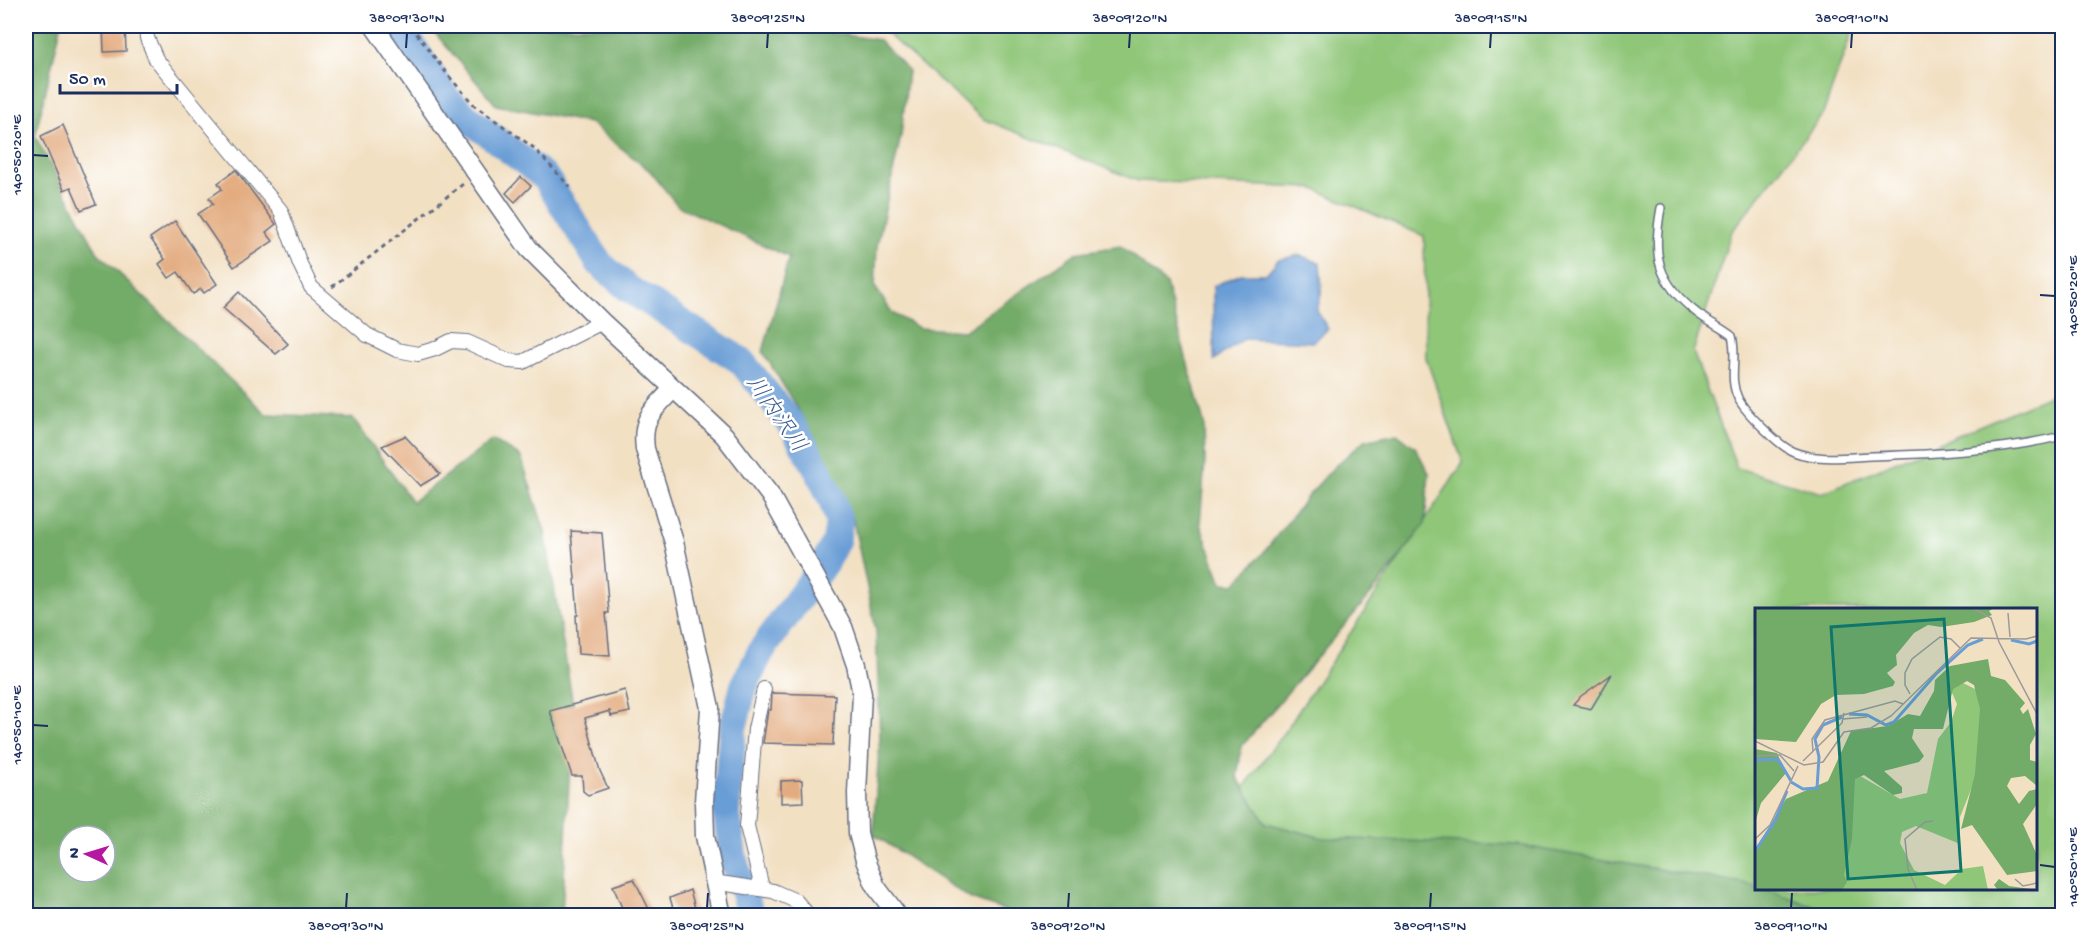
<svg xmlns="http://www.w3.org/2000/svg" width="2088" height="941" font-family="'Gochi Hand','Klee One',sans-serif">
<rect width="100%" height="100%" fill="#fff"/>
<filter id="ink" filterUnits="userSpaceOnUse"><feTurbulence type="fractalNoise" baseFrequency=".0167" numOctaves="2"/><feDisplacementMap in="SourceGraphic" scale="12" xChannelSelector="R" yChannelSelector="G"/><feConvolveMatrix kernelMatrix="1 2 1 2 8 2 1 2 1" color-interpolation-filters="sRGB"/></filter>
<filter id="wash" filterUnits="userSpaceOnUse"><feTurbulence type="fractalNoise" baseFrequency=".008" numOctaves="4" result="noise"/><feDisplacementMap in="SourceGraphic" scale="24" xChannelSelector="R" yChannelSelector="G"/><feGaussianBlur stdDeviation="1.35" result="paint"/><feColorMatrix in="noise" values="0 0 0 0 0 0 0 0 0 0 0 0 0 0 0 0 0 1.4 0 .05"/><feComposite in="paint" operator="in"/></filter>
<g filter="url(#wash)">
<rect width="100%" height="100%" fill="#f2e0c3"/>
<path fill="#8fc678" stroke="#557a6b" stroke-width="1.5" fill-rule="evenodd" d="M878 26H1854L1823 114 1731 233 1693 352 1737 468 1822 493 2052 395 2062 372V915L1673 916 1309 877 1219 822 1292 721 1463 463 1426 358 1424 236 1312 188 1138 181 983 119ZM1756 610H2036V888H1756Z"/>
<g fill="#73ab68" stroke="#476d63" stroke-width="1.5" fill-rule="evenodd">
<path d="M26 26H61L35 136 98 253 266 414 353 418 412 502 493 440 521 457 545 532 573 705 562 915H26ZM69 836H105V872H69Z"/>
<polygon points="429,26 797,26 832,33 879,40 908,70 901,136 877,246 875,287 892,313 919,328 964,331 1076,253 1121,246 1166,284 1204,423 1205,461 1200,524 1222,583 1235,584 1265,551 1307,497 1334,467 1365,440 1397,433 1415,447 1429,473 1425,524 1377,587 1242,746 1237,777 1266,823 1323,838 1517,845 1756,886 1756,888 1766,889 1836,915 1020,916 971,899 873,834 880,736 876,630 853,520 818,443 763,352 789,257 678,206 650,171 590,123 496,105"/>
</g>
<polygon fill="#699dd5" stroke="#42669a" stroke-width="1.5" points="1299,255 1320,263 1322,289 1317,311 1328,329 1313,342 1244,339 1214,360 1213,286 1241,274 1266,274 1278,260"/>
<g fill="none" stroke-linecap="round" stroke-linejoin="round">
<polyline stroke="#699dd5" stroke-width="28" points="400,26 447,99 470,120 545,177 600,264 629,289 741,361 792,425 818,470 832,500 839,522 836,541 825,562 761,651 744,686 733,728 726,810 734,861 751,916"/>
</g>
<g id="blocks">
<g fill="#e3ac80">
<polygon points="103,26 125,26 126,51 104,52"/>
<polygon points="63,125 96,204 81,210 71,187 64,190 41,136"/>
<polygon points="236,170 276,224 266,232 273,241 234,267 198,214 213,204 209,198 222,189 218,183"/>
<polygon points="521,177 531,186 515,202 506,193"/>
<polygon points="175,221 217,284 204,293 201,289 193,294 178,272 169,278 159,264 165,259 150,238"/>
<polygon points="239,292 288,344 276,354 223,308"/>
<polygon points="405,436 440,474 420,486 382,446"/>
<polygon points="571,531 602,533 609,613 606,613 610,656 578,654 576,615 578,615"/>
<polygon points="1612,674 1591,709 1573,705 1581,696"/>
<polygon points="625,690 630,712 611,716 610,711 585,718 600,771 608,788 588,795 583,791 582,776 572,776 550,711"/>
<polygon points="772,693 835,695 833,745 763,743 768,710 771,710"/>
<polygon points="802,780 803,802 781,803 781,781"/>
<polygon points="634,879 652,915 625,915 613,886"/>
<polygon points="690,890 697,915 675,915 670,898"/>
</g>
</g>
</g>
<g filter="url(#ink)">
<use href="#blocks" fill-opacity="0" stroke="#666d81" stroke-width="1.5"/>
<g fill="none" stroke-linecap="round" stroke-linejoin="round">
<defs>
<path id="service" d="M1661 208C1652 256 1657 282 1697 313 1708 322 1721 327 1732 336 1738 357 1728 378 1738 398 1744 411 1780 447 1794 452 1817 461 1847 457 1871 456 1936 454 2000 451 2062 436"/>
<g id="minor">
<polyline points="146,26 147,38 156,59 281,211 300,264 311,287 367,335 397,350 418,354 435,349 451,341 467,342 509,361 523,362 602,322"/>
<polyline points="713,882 773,891 796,901 809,916"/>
<polyline points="762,888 747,826 755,729 764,689"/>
</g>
<g id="tertiary">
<polyline points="374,26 529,249 602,322 724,435 770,495 843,627 856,665 862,694 857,793 858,833 865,860 876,887 898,916"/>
<path d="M673 389C653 410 641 418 645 449L674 542 710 708 704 802 705 836 722 916"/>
</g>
</defs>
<use href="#service" stroke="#666d81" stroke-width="10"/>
<use href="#minor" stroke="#666d81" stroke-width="16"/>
<use href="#tertiary" stroke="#666d81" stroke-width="21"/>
<g stroke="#666d81" stroke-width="3" stroke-dasharray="4.5 4.5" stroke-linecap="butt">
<polyline points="411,26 447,74 475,106 534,148 570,187"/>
<polyline points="332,287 463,184"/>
</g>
<use href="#service" stroke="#fff" stroke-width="7"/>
<use href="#minor" stroke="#fff" stroke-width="14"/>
<use href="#tertiary" stroke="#fff" stroke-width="18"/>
</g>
</g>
<path fill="none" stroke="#1b2f5e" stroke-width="2" d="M406 48 407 33M767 48 768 33M1129 48 1130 33M1490 48 1491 33M1851 48 1852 33M33 155 48 156M2040 295 2055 296M33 725 48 726M2040 865 2055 867M346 908 347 893M707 908 708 893M1068 908 1069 893M1430 908 1431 893M1791 908 1792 893"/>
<g text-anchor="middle" stroke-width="5" stroke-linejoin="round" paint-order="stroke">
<g font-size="22" font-style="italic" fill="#3a5b8e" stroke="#fff">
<text transform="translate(778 413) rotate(55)" y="8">川内沢川</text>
</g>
</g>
<g transform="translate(1755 608)">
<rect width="282" height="282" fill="#f2e0c3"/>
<path d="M204 73 224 83 228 101 223 164 205 209V236L161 218 147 224 145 235 159 262 190 277 207 261 228 258 233 282H85L94 176 100 165 145 191 172 185 183 131 196 114 202 96 195 80Z" fill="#8fc678"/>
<path d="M0 0H239L234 3 237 7 219 14 186 19 173 17 159 25 141 47 142 57 132 65 140 74 138 78 109 86 81 87 66 96 41 134 0 131ZM233 51 236 68 250 72 270 95 265 101 268 106 273 101 281 126 275 137V152L282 154V178L270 168 256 170 252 178 264 196 274 183 282 181V196L268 216 282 247V263L252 267 217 217 206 221 220 166 225 101 219 77 212 73 198 81 188 121H159L157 130 169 148 164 154 129 163 147 179V185L138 187 109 167 100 171 97 231 89 267 92 274 87 282H0V242L31 191 73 173 96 123 133 118 153 106 165 108 179 83 180 72 195 58ZM0 141 22 145 31 165 6 195 0 215ZM244 271 254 278 282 282H243L239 277Z" fill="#73ab68"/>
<path fill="none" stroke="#699dd5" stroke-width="3" d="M256 32 274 36 282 33M94 106 112 107 131 117 139 114 181 66 213 37 228 31M0 152 23 151 36 173M36 174 48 181 62 180 64 149 60 131 68 117 87 109M0 243 20 213 32 183"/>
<path fill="none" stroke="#9c999b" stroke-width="1.5" d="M217 0 236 10 244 34 282 106M253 5 255 29M155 86 150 77V65L157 51 185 29 196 31 206 41M88 111 112 109M0 133 49 157 68 154 89 124 116 120 136 108 216 30 271 31 282 28M58 143 57 131 70 112 140 93 148 96M0 148 25 147 39 163M48 153 87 115 89 105M0 231 15 217 43 158M260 271 268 278 282 275M162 282 153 261 150 231 170 214 178 213"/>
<path fill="#0f766e" fill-opacity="0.15" stroke="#0f766e" stroke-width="3" d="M189 11 206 263 93 271 76 19Z"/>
<rect width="282" height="282" fill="none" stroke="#1b2f5e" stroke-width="3"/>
</g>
<rect width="2088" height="941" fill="none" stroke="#fff" stroke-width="66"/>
<g transform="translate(87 854) rotate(274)"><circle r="28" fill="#ffffff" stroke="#a4acbf" stroke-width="1.5"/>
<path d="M0-4.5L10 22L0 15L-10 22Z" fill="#b5179e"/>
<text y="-9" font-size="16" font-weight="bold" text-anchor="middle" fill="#1b2f5e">N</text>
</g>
<path d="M60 84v9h117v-9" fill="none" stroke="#1b2f5e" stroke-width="3"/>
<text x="69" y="84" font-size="18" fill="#1b2f5e" stroke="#ffffff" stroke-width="4.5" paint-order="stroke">50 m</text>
<rect x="33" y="33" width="2022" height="875" fill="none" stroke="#1b2f5e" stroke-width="2"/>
<g font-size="15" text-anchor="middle" fill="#1b2f5e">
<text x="407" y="22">38°09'30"N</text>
<text x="768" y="22">38°09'25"N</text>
<text x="1130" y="22">38°09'20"N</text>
<text x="1491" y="22">38°09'15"N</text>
<text x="1852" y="22">38°09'10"N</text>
<text transform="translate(16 155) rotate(-90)" y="5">140°50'20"E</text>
<text transform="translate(2072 296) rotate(-90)" y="5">140°50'20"E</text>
<text transform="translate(16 725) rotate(-90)" y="5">140°50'10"E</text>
<text transform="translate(2072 867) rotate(-90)" y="5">140°50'10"E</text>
<text x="346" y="930">38°09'30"N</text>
<text x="707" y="930">38°09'25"N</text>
<text x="1068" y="930">38°09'20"N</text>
<text x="1430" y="930">38°09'15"N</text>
<text x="1791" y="930">38°09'10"N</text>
</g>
</svg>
